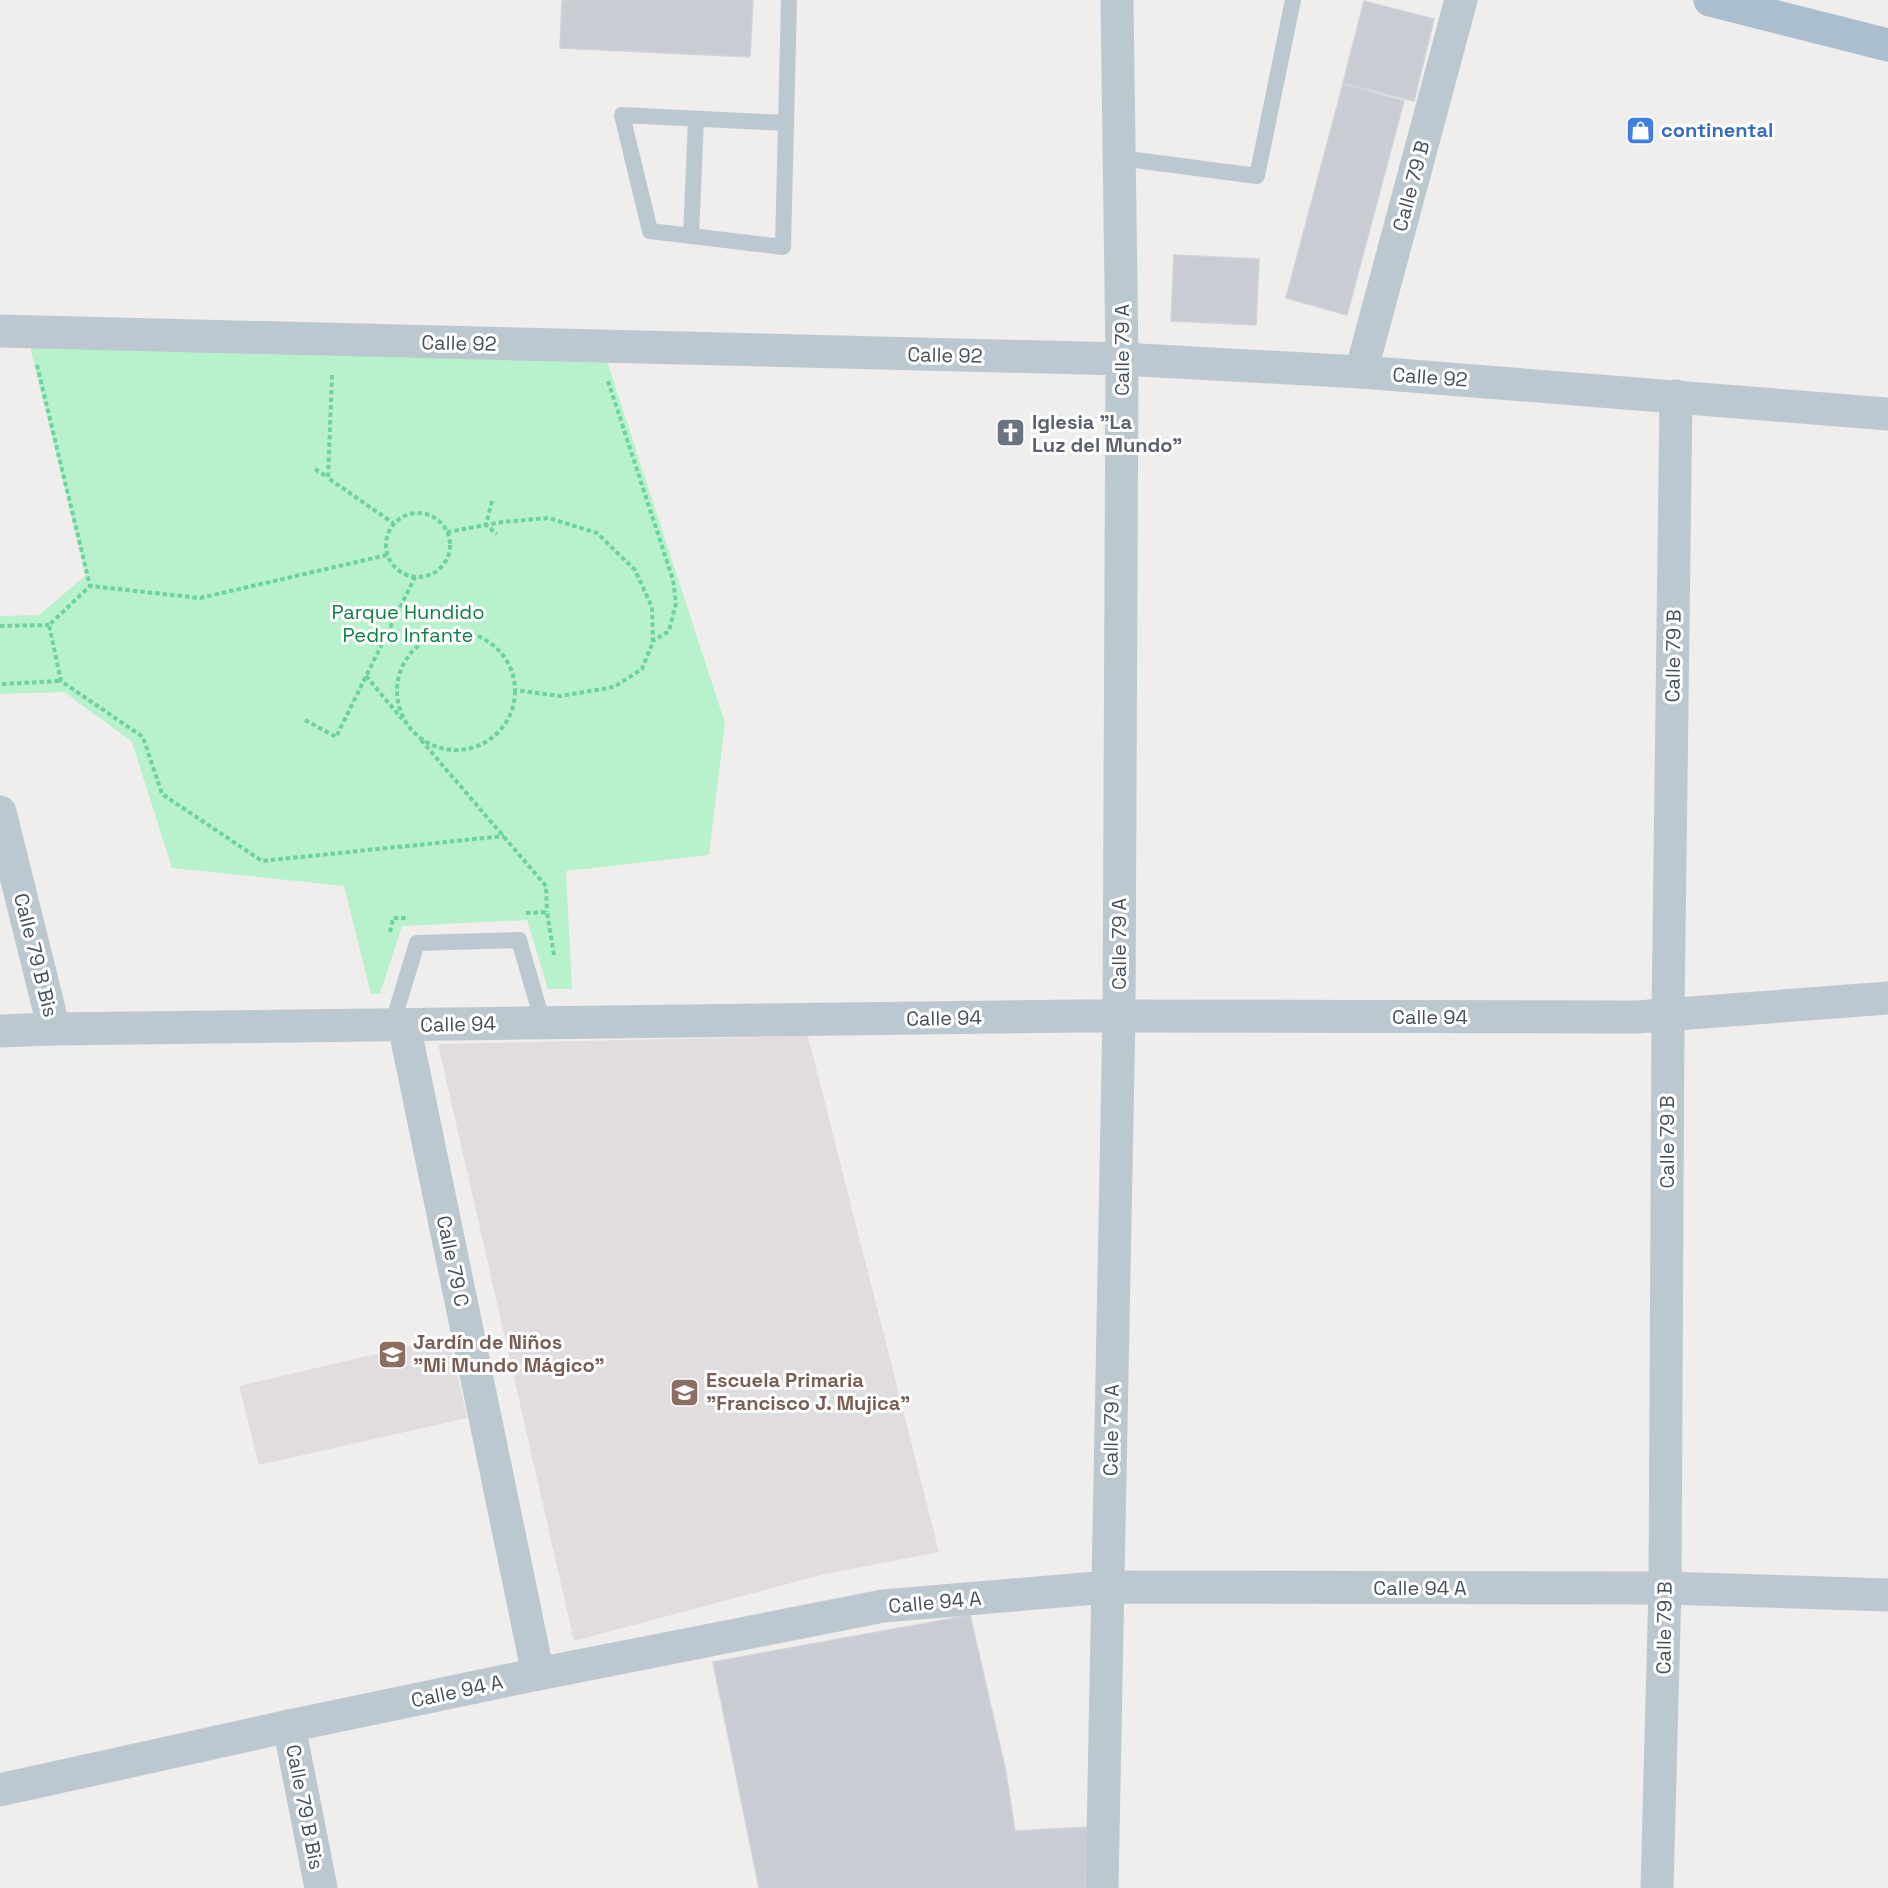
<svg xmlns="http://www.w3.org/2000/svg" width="1888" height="1888" font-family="'Space Grotesk',sans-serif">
<rect width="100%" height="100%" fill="#f0eded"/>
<g fill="#e1dddf">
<polygon points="808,1036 939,1552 821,1575 574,1641 438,1044"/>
<polygon points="449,1337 467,1418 259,1465 239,1386"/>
</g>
<polygon fill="#b7f2cc" points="29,343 606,358 725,723 709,855 566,871 572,989 548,989 527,920 402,926 380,994 371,994 344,886 172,868 132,742 64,692 0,694 0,616 39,615 86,575"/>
<g fill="#c9ccd2" stroke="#d0d3d9" stroke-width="1.5">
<polygon points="562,0 753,0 750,57 560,48"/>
<polygon points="1364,1 1434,19 1414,101 1343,83"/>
<polygon points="1343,84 1404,101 1347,315 1286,298"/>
<polygon points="1174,255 1259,259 1256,325 1171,321"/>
<polygon points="970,1615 1006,1772 1015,1831 1087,1827 1085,1888 759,1888 713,1662"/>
</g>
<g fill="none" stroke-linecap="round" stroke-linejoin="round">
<g stroke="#6dd29d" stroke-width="4" stroke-dasharray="4.5 3" stroke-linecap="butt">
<polyline points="37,365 90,586"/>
<polyline points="332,375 328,478 393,523"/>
<polyline points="608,381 673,580 676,603 669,631 653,641"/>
<polyline points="315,469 327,477"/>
<polyline points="492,501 486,525 497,534"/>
<circle cx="418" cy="545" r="32"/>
<polyline points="447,532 502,522 549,518 597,533 635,570 652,607 653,642 642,669 614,687 560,696 515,690"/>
<polyline points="387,555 200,598 90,586 49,625 61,681 143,737 162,794 262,861 504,836"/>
<polyline points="0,626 49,625"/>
<circle cx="456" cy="691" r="59"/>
<polyline points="366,676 402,719"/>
<polyline points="2,684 61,681"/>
<polyline points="305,720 336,737 415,577"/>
<polyline points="421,740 546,886 547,912"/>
<polyline points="526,913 547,912 554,955"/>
<polyline points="390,932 393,918 407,918"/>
</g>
<g stroke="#bcc8d0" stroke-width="16">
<polyline points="786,123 622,115 650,231 783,247 789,0"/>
<polyline points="1120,158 1257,176 1293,0"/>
<polyline points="691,236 696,119"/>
<polyline points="392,1025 417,943 519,940 543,1023"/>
</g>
<g stroke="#bcc8d0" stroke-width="33">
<polyline points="0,331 1122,359 1361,372 1888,414"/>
<polyline points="1361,372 1461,0"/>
<polyline points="0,812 54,1029"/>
<polyline points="404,1025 538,1674"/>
<polyline points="0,1031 54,1029 1082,1016 1637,1017 1888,998"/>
<polyline points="289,1726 321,1888"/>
<polyline points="0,1790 289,1726 538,1674 883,1606 1108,1587 1665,1588 1888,1595"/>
<polyline points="1102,1888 1119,1016 1122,359 1117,0"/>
<polyline points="1657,1888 1665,1588 1668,1014 1676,396"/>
</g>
<polyline stroke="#aabece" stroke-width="33" points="1710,0 1888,45"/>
</g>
<defs>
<symbol id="shop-square" viewBox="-11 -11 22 22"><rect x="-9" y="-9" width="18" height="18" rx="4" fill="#3f7fe0" stroke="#fff"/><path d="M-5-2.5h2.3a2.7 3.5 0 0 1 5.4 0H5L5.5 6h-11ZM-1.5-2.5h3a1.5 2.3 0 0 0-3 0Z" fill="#fff"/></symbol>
<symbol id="church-square" viewBox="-11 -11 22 22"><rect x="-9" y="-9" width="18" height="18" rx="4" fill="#6b7280" stroke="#fff"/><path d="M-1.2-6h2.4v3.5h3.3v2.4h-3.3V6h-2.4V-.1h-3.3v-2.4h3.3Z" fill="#fff"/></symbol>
<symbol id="school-square" viewBox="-11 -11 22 22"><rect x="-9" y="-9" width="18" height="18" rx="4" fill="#8d6e63" stroke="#fff"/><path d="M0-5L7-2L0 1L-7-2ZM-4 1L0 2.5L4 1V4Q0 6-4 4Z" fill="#fff"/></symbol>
</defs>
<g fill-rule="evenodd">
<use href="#shop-square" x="1624" y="114" width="33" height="33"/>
<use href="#church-square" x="994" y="416" width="33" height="33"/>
<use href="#school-square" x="376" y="1338" width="33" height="33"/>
<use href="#school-square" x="668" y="1376" width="33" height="33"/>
</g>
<g text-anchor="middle" stroke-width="6" stroke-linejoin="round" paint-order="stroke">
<g font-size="20" font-weight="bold" fill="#366cbe" stroke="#fff" text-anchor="start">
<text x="1661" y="137">continental</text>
</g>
<g font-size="20" fill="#44515c" stroke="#fff">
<text transform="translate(1411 186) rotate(-75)" y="7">Calle 79 B</text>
<text transform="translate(459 343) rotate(1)" y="7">Calle 92</text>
<text transform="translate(1122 350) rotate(-90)" y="7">Calle 79 A</text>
<text transform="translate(945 355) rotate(1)" y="7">Calle 92</text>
<text transform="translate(1430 377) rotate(4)" y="7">Calle 92</text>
<text transform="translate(1673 656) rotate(-89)" y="7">Calle 79 B</text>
<text transform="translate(1119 944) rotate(-90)" y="7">Calle 79 A</text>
<text transform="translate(36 955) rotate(76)" y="7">Calle 79 B Bis</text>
<text x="1430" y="1024">Calle 94</text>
<text transform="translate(944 1018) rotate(-1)" y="7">Calle 94</text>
<text transform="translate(458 1024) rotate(-1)" y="7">Calle 94</text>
<text transform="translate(1667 1142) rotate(-90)" y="7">Calle 79 B</text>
<text transform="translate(453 1261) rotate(78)" y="7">Calle 79 C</text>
<text transform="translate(1111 1430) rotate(-89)" y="7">Calle 79 A</text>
<text x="1420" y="1595">Calle 94 A</text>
<text transform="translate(935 1602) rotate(-5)" y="7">Calle 94 A</text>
<text transform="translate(1664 1628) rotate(-89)" y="7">Calle 79 B</text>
<text transform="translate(457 1691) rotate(-12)" y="7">Calle 94 A</text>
<text transform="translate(305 1807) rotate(79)" y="7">Calle 79 B Bis</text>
</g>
<g font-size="20" font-weight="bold" fill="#5b616d" stroke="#fff" text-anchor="start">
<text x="1032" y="429">Iglesia "La<tspan x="1032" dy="23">Luz del Mundo"</tspan></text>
</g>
<g font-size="20" fill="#108145" stroke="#fff">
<text x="408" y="619">Parque Hundido<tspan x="408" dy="23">Pedro Infante</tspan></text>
</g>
<g font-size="20" font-weight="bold" fill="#785e54" stroke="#fff" text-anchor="start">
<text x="413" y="1349">Jardín de Niños<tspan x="413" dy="23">"Mi Mundo Mágico"</tspan></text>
<text x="706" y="1387">Escuela Primaria<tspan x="706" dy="23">"Francisco J. Mujica"</tspan></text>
</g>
</g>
</svg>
